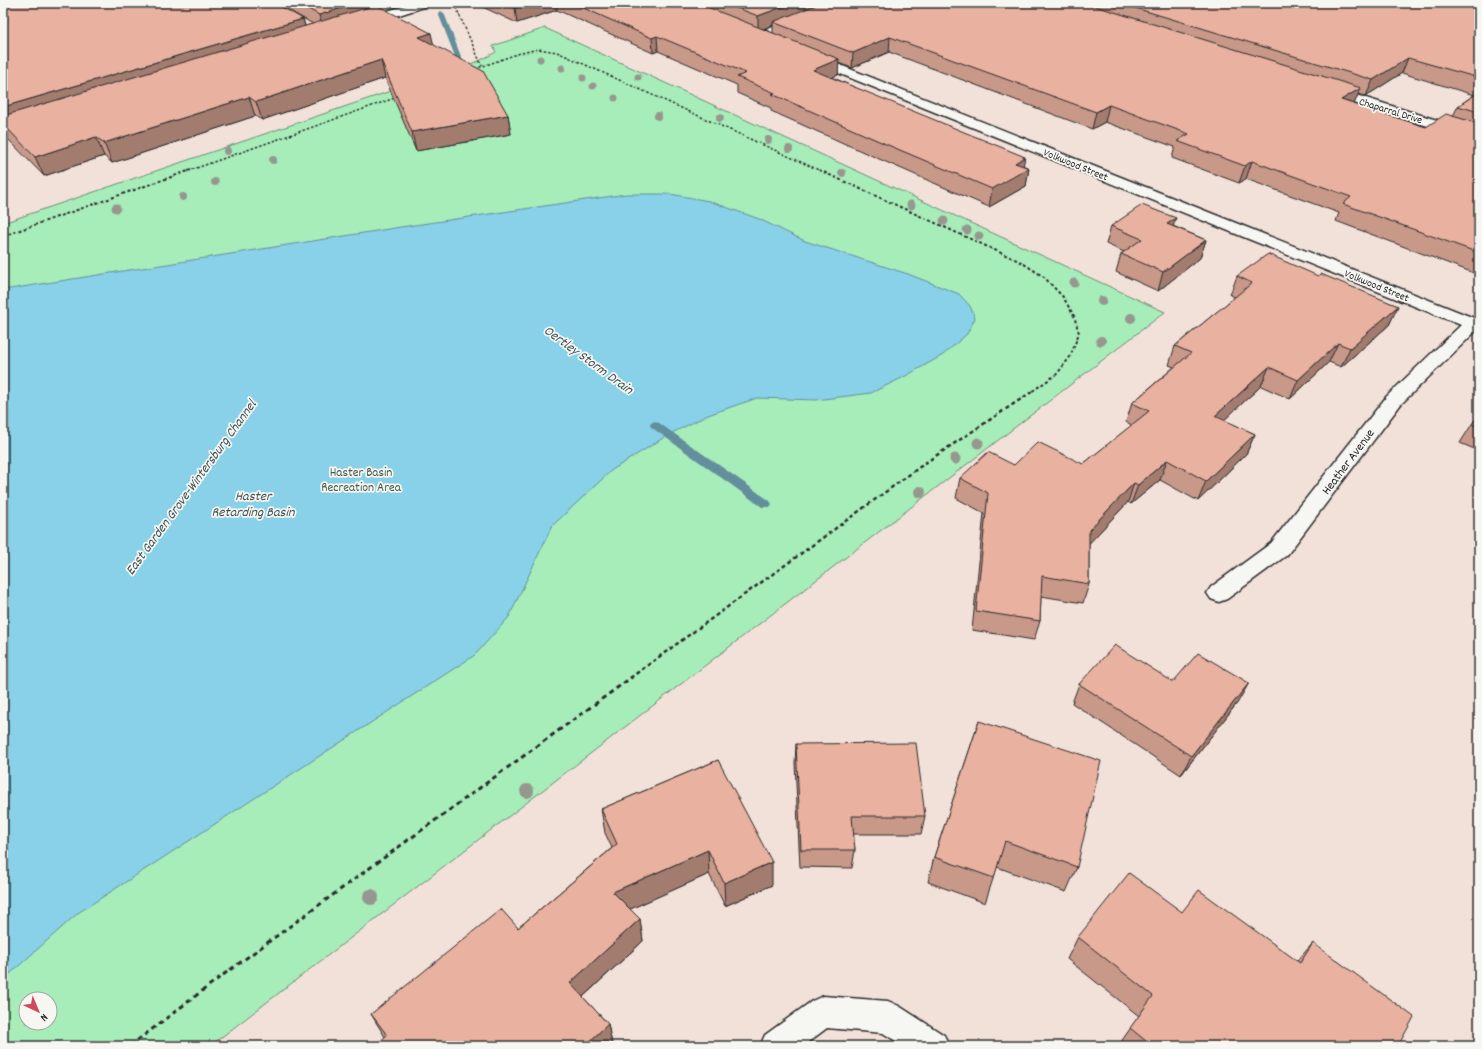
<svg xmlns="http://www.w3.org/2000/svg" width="1482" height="1049" font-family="Dekko,sans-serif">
<rect width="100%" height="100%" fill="#f2e1d9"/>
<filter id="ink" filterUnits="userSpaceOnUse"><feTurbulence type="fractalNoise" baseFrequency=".025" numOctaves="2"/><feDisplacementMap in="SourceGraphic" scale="8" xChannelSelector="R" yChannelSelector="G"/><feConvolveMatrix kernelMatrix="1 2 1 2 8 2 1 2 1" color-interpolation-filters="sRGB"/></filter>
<g filter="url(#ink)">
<path fill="#a7edb9" stroke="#698c72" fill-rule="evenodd" d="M545 28 1165 312 210 1046H3V223L479 61 496 52 493 46ZM26 999H50V1023H26Z"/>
<polygon fill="#88d1e8" stroke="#638f9c" points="626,194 670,194 709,201 759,219 805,241 908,274 959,294 970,306 975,318 967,334 943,355 904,377 871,393 816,400 757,398 708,415 668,435 612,470 552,526 509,617 475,655 78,913 3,980 3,290 401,227"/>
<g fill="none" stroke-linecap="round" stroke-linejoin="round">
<g fill="#638f9c" fill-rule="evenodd">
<polygon points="441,11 444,13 464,64 463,65 458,64 438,13"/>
<polygon points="655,421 659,423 770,501 772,504 770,507 762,507 651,427 650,425 651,423"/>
</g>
<defs>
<g id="street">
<polygon points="414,3 432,3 430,5 368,25 360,25 358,22 360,19"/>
<polygon points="835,3 851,3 849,5 763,40 755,40 753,37 755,34"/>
<polygon points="810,53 1479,320 1479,331 1476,331 1401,404 1287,555 1227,599 1219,602 1211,599 1207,593 1211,587 1271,543 1387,396 1461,325 806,60 804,57 806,54"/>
<polygon points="1327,86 1479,133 1479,142 1322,93 1320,90 1322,87"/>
<polygon points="823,996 888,1001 899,1006 944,1035 949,1046 904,1046 883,1033 827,1028 803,1046 760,1046 765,1035 812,1001"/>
</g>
</defs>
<use href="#street" stroke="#2b2b2b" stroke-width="3"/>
<g stroke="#2b2b2b" stroke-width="1.5" stroke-dasharray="2.5 2" stroke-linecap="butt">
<polyline points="454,3 482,66"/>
<polyline points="475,69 517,54 538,49 557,52 821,171"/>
<polyline points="188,171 395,98"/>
</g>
<g stroke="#2b2b2b" stroke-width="2" stroke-dasharray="3 2.5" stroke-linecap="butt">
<polyline points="819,170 1021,262 1044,277 1063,297 1074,316 1079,333 1070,357 1057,374 1031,392"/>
<polyline points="3,236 191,170"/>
</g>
<polyline stroke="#2b2b2b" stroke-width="2.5" stroke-dasharray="4 3" stroke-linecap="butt" points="630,678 928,461 1033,391"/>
<polyline stroke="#2b2b2b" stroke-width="3" stroke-dasharray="5 4" stroke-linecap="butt" points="130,1046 223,975 632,677"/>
<use href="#street" fill="#f6f6f2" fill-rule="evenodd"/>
</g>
<g fill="#96988d">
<circle cx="540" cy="59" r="3.5"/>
<circle cx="562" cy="68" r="3.5"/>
<circle cx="638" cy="77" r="3.5"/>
<circle cx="583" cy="78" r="3.5"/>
<circle cx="593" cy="86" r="3.5"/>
<circle cx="615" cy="98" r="3.5"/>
<circle cx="658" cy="116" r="4"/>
<circle cx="720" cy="118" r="4"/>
<circle cx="768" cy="140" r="4"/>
<circle cx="789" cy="149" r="4"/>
<circle cx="227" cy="151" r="4"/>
<circle cx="273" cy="160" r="4"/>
<circle cx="842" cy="173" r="4"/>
<circle cx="215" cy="182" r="4"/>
<circle cx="183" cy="197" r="4"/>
<circle cx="911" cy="205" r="4.5"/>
<circle cx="116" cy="208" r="4.5"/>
<circle cx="944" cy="221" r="4.5"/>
<circle cx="967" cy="230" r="4.5"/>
<circle cx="979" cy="236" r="4.5"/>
<circle cx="1074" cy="283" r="4.5"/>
<circle cx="1102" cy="301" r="5"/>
<circle cx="1131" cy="318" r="5"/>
<circle cx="1101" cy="341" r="5"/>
<circle cx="978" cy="443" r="5.5"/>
<circle cx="955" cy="459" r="5.5"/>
<circle cx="920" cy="492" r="6"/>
<circle cx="527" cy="791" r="7"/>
<circle cx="371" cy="897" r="8"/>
</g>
<g fill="#c89889" stroke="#2b2b2b" fill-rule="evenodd">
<polygon points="3,3 303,19 305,26 313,24 276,3 365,3 366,8 433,45 508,115 511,134 416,151 385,78 262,120 255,116 112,163 104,156 44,176 6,137 3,130"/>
<path d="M474 3H1479V275L1336 221 1339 213 1246 179 1239 183 1172 158 1175 147 1105 122 1092 129 889 52 852 68 838 63V75L832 77 1029 168 1026 186 989 207 886 162 771 111V108L737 93V85L658 51 653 53 557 10 517 23ZM773 25V33L763 29ZM1402 73 1474 95 1458 106 1453 116 1426 127 1354 104 1358 94 1366 96Z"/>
<polygon points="1111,226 1173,226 1206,240 1200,258 1158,291 1116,272 1121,254 1124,252 1106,244"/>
<polygon points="1237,276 1318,276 1398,306 1389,325 1341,367 1329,362 1290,399 1261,386 1224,420 1255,434 1246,454 1198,501 1160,480 1131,504 1128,502 1089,543 1089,584 1083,603 1041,596 1040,621 1034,640 972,630 984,513 956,498 960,478 1014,465 1083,464 1132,425 1126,422 1132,403 1174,367 1169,365 1175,346 1235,297 1230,295"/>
<polygon points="1479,415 1479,451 1460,443 1472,424"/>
<polygon points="1173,682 1238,702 1181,775 1072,703 1079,684"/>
<polygon points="979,721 1077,867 1066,892 997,867 985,903 928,882 934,857"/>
<polygon points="796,744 925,816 921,834 853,834 855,850 852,868 800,867 795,763"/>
<polygon points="718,760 772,885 725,906 709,874 630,909 640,919 643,941 583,997 608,1024 612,1044 385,1037 371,1014 518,928 612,848 605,833 601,809"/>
<polygon points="1182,912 1297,961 1313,943 1398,1046 1118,1046 1139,1016 1067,959 1078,937"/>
</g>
<g fill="#a37c6f" stroke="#2b2b2b">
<polygon points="358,3 365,3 367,16 323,29 319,15"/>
<polygon points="531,3 556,3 557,10 517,23 515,8"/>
<polygon points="793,3 831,3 773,22 773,25 758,31 758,16"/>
<polygon points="303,19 307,34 3,124 3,107"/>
<polygon points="431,33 435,51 419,37"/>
<polygon points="657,36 658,51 653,53 652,38"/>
<polygon points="890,37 889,52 852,68 853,53"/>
<polygon points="1408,58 1402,73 1366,96 1373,80"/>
<polygon points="839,59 838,75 812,86 813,70"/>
<polygon points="381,60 385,78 262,120 256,102"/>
<polygon points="1361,88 1354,104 1341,100"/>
<polygon points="249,97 255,116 112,163 104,143"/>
<polygon points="1109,105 1105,122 1092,129 1096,112"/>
<polygon points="508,115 511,134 416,151 412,132"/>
<polygon points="96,137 104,156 44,176 35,157"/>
<polygon points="1025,157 1022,172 1029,168 1026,186 989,207 992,189 1015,163"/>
<polygon points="1252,161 1246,179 1239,183 1245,166"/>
<polygon points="1176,218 1170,236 1167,224"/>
<polygon points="1206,240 1200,258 1158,291 1163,272"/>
<polygon points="1398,306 1389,325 1341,367 1350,348"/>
<polygon points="1338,343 1329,362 1290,399 1298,380"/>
<polygon points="1269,367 1261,386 1208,435 1215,416"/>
<polygon points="1255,434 1246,454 1198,501 1206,481"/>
<polygon points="1167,460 1160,480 1131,504 1138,485"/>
<polygon points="1134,483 1128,502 1083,550 1089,530"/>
<polygon points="1249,683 1238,702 1181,775 1191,756"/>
<polygon points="708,850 709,874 617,915 613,892"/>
<polygon points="772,862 772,885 725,906 724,883"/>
<polygon points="640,919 643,941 575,1004 570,983"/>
<polygon points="608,1024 612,1044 610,1046 585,1046"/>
</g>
<g fill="#e9b19f" stroke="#2b2b2b">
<polygon points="3,3 14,3 15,4 18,3 275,3 303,19 3,107"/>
<polygon points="298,3 358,3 319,15"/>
<polygon points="504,3 531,3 515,8"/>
<polygon points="572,3 697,3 839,59 813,70 1025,157 1015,163 1029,168 992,189 888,145 772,94 775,93 737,77 746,73 657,36 652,38"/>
<polygon points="724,3 793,3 758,16"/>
<polygon points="821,3 1085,3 1361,88 1341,100 1426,127 1446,114 1479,124 1479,253 1343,204 1351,197 1252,161 1245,166 1177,141 1189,134 1109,105 1096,112 890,37 853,53 773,22"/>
<polygon points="1119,3 1473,3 1479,5 1479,78 1408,58 1373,80"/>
<polygon points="376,5 431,33 419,37 483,71 508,115 412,132 381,60 256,102 249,97 104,143 96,137 35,157 3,124 3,116"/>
<polygon points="1479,92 1479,112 1458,106"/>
<polygon points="1142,205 1176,218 1167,224 1206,240 1163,272 1121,254 1142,239 1111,226"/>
<polygon points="1268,254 1318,276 1321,274 1398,306 1350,348 1338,343 1298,380 1269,367 1215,416 1255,434 1206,481 1167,460 1138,485 1134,483 1089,530 1089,584 1042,576 1040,621 976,611 988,493 960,478 988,452 1014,465 1038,442 1083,464 1149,411 1132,403 1191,353 1175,346 1252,283 1237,276"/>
<polygon points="1479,415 1479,427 1472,424"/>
<polygon points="1115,645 1173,682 1198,653 1249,683 1191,756 1079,684"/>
<polygon points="979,721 1101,761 1077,867 1005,841 994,878 934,857"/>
<polygon points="916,743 925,816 852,816 855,850 801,850 796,744"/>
<polygon points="718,760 772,862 724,883 708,850 613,892 640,919 570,983 608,1024 585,1046 375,1046 387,1035 371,1014 501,909 518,928 617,844 601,809"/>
<polygon points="1129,873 1182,912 1199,890 1300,963 1313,943 1414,1017 1398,1046 1152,1046 1130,1028 1153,996 1078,937"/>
</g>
</g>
<g text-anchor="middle" stroke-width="3.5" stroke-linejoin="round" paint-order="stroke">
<g font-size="11" fill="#2b2b2b" stroke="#f6f6f2">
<text transform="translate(1391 110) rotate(17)" y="4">Chaparral Drive</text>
<text transform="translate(1076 164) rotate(22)" y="4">Volkwood Street</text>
<text transform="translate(1377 285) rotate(22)" y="4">Volkwood Street</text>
</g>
<g font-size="13" fill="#2b2b2b" stroke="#f6f6f2">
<text transform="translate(1347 461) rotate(-53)" y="5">Heather Avenue</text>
</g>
<g font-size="13" fill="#4a5c4e" stroke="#f6f6f2">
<text x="361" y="476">Haster Basin<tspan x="361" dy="15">Recreation Area</tspan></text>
</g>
<g font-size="14" font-style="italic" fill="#42545a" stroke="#f6f6f2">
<text transform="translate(589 359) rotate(36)" y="5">Oertley Storm Drain</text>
<text transform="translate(190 487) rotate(-54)" y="5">East Garden Grove-Wintersburg Channel</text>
<text x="253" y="500">Haster<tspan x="253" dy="16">Retarding Basin</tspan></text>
</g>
</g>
<rect width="1482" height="1049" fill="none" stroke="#f6f6f2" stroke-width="16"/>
<rect x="8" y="8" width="1466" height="1033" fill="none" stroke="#2b2b2b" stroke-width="1.5" filter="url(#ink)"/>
<g transform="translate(38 1011) rotate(136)"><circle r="19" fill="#f6f6f2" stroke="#a5a5a2"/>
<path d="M0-3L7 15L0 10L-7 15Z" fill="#d1495b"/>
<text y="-6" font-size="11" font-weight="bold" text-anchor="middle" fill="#2b2b2b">N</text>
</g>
</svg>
